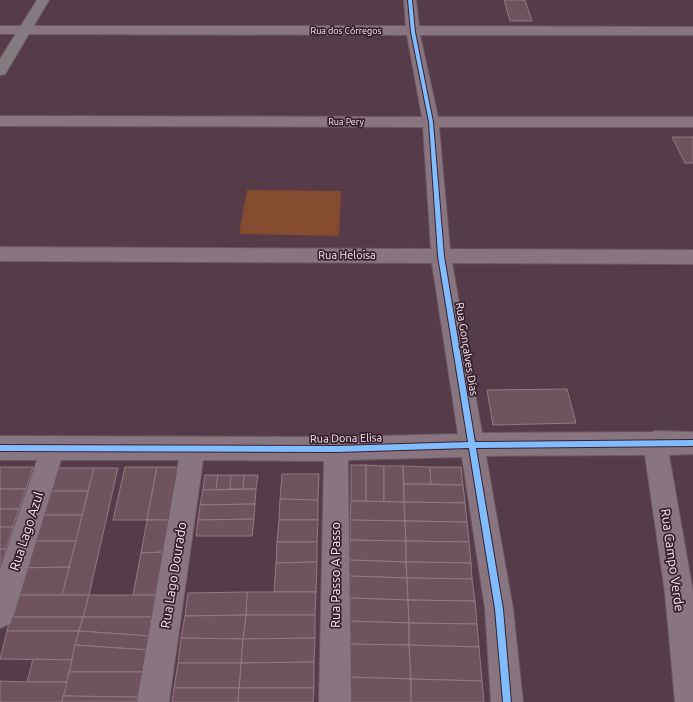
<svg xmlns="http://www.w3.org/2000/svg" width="693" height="702" font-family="Ubuntu,sans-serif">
<rect width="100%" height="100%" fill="#563b49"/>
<polygon fill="#854b2e" points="247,190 341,191 339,236 239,234"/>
<g fill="#6f545d" stroke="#927a82">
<polygon points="504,0 525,0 532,21 510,21"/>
<polygon points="672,137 693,137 693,163 685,163"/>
<polygon points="567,389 576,423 493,425 487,390"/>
<rect x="351" y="465" width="15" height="36"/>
<polygon points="366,465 384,466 384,502 366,501"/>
<polygon points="384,466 403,466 404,502 384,502"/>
<polygon points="403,466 430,467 431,484 404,484"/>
<polygon points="0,467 33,467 26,489 0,489"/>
<polygon points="125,467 157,467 147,520 113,520"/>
<polygon points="157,467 178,467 170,520 147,520"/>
<polygon points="430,467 461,467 463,485 431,484"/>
<polygon points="51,468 94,468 88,491 44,491"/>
<polygon points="94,468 118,468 89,595 62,595"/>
<polygon points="282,474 319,474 318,500 280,499"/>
<polygon points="205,475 218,475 216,490 203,490"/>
<polygon points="218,475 231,475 230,489 216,490"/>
<polygon points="231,475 244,475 243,489 230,489"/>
<polygon points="244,475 258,475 256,489 243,489"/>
<polygon points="404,484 463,485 465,503 404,502"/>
<polygon points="0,489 26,489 19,509 0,509"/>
<polygon points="256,489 255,504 200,505 203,490"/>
<polygon points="44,491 88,491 82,515 36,515"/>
<polygon points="280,499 318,500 318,520 279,520"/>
<polygon points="351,501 404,502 405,521 350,520"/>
<polygon points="404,502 465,503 467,522 405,521"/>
<polygon points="255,504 254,519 198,520 200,505"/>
<polygon points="0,509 19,509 13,527 0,527"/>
<polygon points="36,515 82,515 76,541 29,541"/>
<polygon points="254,519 252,536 196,536 198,520"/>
<polygon points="147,520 170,520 164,552 141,553"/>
<polygon points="279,520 318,520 317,542 277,542"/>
<polygon points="350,520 405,521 406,541 350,540"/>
<polygon points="405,521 467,522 469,542 406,541"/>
<polygon points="0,527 13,527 6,549 0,549"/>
<polygon points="350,540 406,541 406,562 349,560"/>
<polygon points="29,541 76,541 69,567 21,568"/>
<polygon points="406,541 469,542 471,563 406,562"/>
<polygon points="277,542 317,542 317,562 276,563"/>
<polygon points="0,549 6,549 0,568"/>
<polygon points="164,552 157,595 133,595 141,553"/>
<polygon points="349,560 406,562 407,578 349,576"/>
<polygon points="317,562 316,592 274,592 276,563"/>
<polygon points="406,562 471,563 472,579 407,578"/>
<polygon points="69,567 62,595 13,595 21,568"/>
<polygon points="349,576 407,578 408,600 349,598"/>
<polygon points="407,578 472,579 475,601 408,600"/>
<polygon points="247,592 316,592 315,615 246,615"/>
<polygon points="247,592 246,615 185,616 188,593"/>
<polygon points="13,595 89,595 83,617 6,617"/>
<polygon points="89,595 157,595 154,617 83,617"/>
<polygon points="349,598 408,600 409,623 348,621"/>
<polygon points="408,600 475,601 477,624 409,623"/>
<polygon points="246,615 315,615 315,638 243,639"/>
<polygon points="246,615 243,639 181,638 185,616"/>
<polygon points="11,617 83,617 79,631 7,631"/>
<polygon points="83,617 154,617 150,636 79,631"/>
<polygon points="348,621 409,623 409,645 348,644"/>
<polygon points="409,623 477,624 479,647 409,645"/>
<polygon points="7,631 79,631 72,660 0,659"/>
<polygon points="79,631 150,636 148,650 75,645"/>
<polygon points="181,638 243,639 241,663 178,663"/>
<polygon points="315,638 314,662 241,663 243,639"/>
<polygon points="348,644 409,645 411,679 348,677"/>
<polygon points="75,645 148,650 144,672 69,672"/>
<polygon points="409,645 479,647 482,681 411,679"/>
<polygon points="33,659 72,660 67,682 27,682"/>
<polygon points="314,662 314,688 239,688 241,663"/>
<polygon points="178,663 241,663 239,688 174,688"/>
<polygon points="69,672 144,672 139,697 63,696"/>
<polygon points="348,677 411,679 411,702 347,702"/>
<polygon points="411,679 482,681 484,702 411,702"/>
<polygon points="0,681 27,682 67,682 62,702 0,702"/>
<polygon points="174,688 239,688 238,702 172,702"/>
<polygon points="239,688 314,688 313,702 238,702"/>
<polygon points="63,696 139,697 138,702 62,702"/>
</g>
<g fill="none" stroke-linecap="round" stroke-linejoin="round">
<defs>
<polygon id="minor" points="404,0 416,0 419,26 693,27 693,35 420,35 438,117 693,117 693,127 439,127 450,249 693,250 693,264 452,263 482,433 652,432 655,431 693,432 693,454 669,455 693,592 693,702 675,702 665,593 645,455 486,456 513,609 523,702 491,702 485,609 462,457 348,460 351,702 319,702 324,461 203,460 169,702 137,702 179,460 61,460 14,614 10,624 0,628 0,570 37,460 0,460 0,436 336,437 458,434 432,263 0,261 0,247 431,249 423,127 0,126 0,116 422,117 407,35 0,34 0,26 406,26"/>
<polygon id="major" points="37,0 49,0 7,71 5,74 0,75 0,59"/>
</defs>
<use href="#minor" stroke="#6d5863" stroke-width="2"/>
<use href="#major" stroke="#6d5863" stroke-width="2"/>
<use href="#minor" fill="#89757f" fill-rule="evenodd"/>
<use href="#major" fill="#837b80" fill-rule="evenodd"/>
<defs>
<polygon id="cycleway" points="408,0 412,0 415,32 433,122 444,256 475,442 693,440 693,446 476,448 503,609 511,702 503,702 495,609 469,448 336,452 0,451 0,445 336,446 468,442 438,256 429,122 411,32"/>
</defs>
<use href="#cycleway" stroke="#38212d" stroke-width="2"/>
<use href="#cycleway" fill="#80bcff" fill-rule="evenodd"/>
</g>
<g text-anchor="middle" stroke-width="3.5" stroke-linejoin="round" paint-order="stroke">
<g font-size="9" fill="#fdeaf3" stroke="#38212d">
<text x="346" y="34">Rua dos Córregos</text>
<text x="346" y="125">Rua Pery</text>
</g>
<g font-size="11" fill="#fdeaf3" stroke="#38212d">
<text x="347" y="259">Rua Heloisa</text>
<text transform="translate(467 349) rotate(81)" y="4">Rua Gonçalves Días</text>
<text transform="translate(346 438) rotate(-1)" y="4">Rua Dona Elisa</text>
</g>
<g font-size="13" fill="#fdeaf3" stroke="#38212d">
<text transform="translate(26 531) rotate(-72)" y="5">Rua Lago Azul</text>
<text transform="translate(673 560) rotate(82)" y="5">Rua Campo Verde</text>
<text transform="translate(173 575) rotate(-81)" y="5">Rua Lago Dourado</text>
<text transform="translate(335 575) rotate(-90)" y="5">Rua Passo A Passo</text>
</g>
</g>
</svg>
